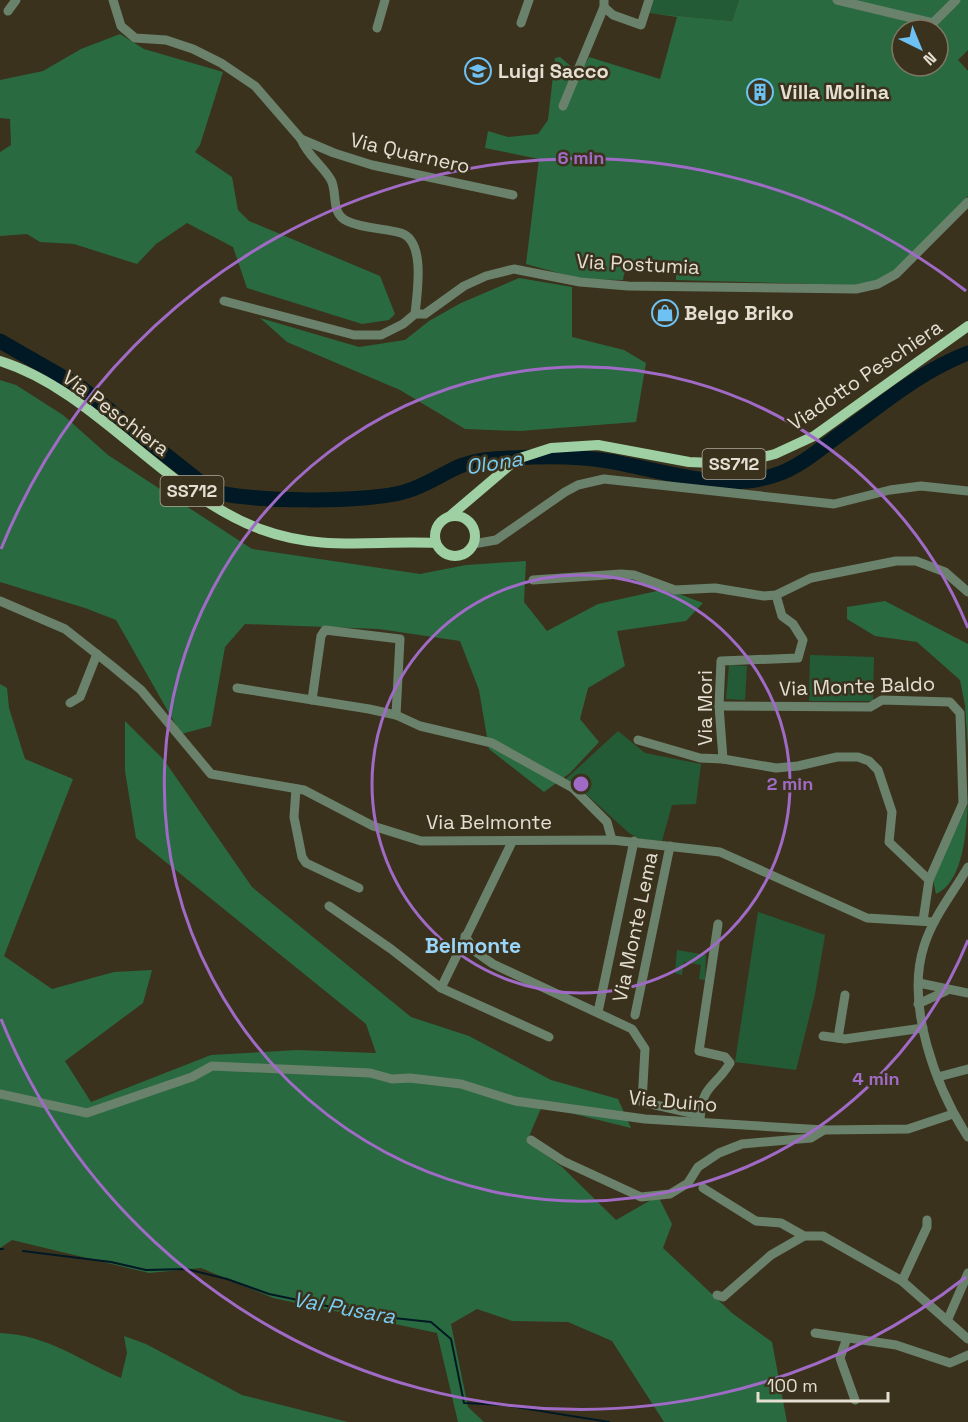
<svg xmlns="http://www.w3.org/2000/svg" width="968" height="1422" font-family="'Space Grotesk',sans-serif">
<rect width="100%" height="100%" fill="#3b321d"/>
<g fill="#245b37">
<polygon points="653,0 739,0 732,21 649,13"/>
<polygon points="810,655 874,657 873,701 809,701"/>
<polygon points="729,665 747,666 745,700 726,699"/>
<polygon points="618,731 645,753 701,764 696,804 672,805 662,841 640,839 629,833 575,784 566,779"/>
<polygon points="758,912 825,935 815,994 796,1070 735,1062"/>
<polygon points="677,950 706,955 705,980 699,979 701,965 684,962 682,975 675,973"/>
</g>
<g fill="#2a6a40" fill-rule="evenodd">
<path d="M739 0H968V50L958 60 968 71V196L894 272 877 280 854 285 676 280V263C656 260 627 252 623 280L580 279 526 264 539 159 485 148 488 131 508 137 538 134 548 120 555 58 560 57 580 74 589 57 660 79 677 17 649 13 732 21ZM902 30H938V66H902Z"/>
<polygon points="120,34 144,49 223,72 200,145 195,152 232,177 238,210 249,221 380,276 395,314 389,320 362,324 247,288 233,247 187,223 156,244 137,264 74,244 40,242 27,234 0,236 0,152 11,145 10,119 0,118 0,80 43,71 81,49"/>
<polygon points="519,278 572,287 572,337 624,350 646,363 636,422 520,431 465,429 400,390 287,342 260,318 359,347 405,340 429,321 461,303"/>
<polygon points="0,380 16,385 63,415 108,455 252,549 420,574 466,565 526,561 524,602 547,631 598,604 666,589 703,603 686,621 617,631 625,666 588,688 580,719 599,742 570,773 544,792 489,749 479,690 460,641 379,629 245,624 225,647 211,726 181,734 116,620 85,608 0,582"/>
<polygon points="885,601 968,644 968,749 965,705 960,680 917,642 875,636 847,619 847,607"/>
<polygon points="0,684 7,688 9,708 25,759 73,779 4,956 52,989 114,972 152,970 143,1003 65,1061 91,1102 211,1055 297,1050 376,1053 366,1024 136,838 125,771 125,721 164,760 252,887 411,1017 469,1036 551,1080 618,1099 631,1128 542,1106 527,1141 562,1167 616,1220 658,1196 672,1224 663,1248 732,1313 772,1342 787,1422 664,1422 612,1341 568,1322 512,1321 477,1309 451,1324 468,1407 484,1422 458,1422 437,1333 273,1298 201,1268 149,1273 12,1240 0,1248"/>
<path d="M968 777C968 813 968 880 936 894L933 879 968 804Z"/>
<path d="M0 1333C48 1335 79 1360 121 1378L127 1353 124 1336 146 1344 242 1395 348 1422H0Z"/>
</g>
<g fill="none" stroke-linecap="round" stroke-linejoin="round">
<g stroke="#011924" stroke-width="2">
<polyline points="0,1249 3,1249"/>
<polyline points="23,1251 111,1262 146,1270 186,1269 227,1279 269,1294 375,1316 431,1322 451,1339 464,1403 503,1405 609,1422"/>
</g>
<path stroke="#011924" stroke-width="15" d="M0 341 80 387 210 490C245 503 371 503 407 491 426 485 442 474 460 466 476 460 497 458 514 458 545 456 577 456 608 461 662 470 725 494 778 474 798 467 818 451 835 438 881 406 915 374 968 353"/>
<g stroke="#6a826c" stroke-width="9">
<polyline points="113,0 121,26 135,38 166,40 193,49 221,63 255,86 301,139 334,153 372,165 513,195"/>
<polyline points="837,0 933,23 956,0"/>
<polyline points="604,7 613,15 641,25 649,0"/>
<polyline points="8,11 16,0"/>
<polyline points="521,23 529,0"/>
<polyline points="377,28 385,0"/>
<polyline points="563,106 604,7 604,0"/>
<path d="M301 139C307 155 322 165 331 180 338 193 330 213 347 221 363 229 384 228 401 233 426 241 417 294 415 314"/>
<polyline points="224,301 354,335 381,335 403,324 415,314 425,314 464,286 486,276 514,269 580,282 628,286 856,289 878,284 896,274 968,202"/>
<polyline points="473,544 496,540 565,492 578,485 604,479 834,504 890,490 921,486 968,491"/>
<polyline points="533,580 621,574 634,575 675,590 715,588 764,596 776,595 811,578 896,561 916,561 945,572 968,592"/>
<polyline points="0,601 65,629 112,666 141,690 211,774 304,790 373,826 421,841 612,840 720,852 867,918 934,922"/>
<polyline points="237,688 369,709 396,715 420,726 492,743 573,788 607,822 612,840"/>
<polyline points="312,700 321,636 325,630 400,639 396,715"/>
<polyline points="70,703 80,697 97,654"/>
<polyline points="719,706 870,707 882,700 950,702 960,713 963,803 929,880"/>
<polyline points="638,740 700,758 723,759 776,768 798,766 837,757 858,757 869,761 878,770 892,812 889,842 929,880 923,921"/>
<polyline points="723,759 719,706 721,661 798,658 803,640 793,624 782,616 776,595"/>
<polyline points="296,789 294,817 302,857 306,863 359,888"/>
<path d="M968 867C953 893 933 917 924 946 905 1005 936 1088 968 1137"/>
<polyline points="329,906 391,949 441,988 549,1037"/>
<polyline points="465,936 476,952 493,964 632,1029 645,1049 642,1102 700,1115"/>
<polyline points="919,983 968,993"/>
<polyline points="441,988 512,842"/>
<polyline points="918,1004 946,991"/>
<polyline points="598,1012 634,841"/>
<polyline points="635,1015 670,846"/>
<polyline points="823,1036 845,1039 923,1028"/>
<polyline points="838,1038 845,995"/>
<polyline points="938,1077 968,1069"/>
<polyline points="0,1094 87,1113 192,1077 212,1066 370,1073 392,1079 410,1078 461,1084 515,1101 645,1119 824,1130 908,1129 953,1114"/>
<path d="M700 1119C702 1084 715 1088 730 1063L725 1057 699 1051 718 924"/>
<polyline points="531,1140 563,1161 641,1197 670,1194 688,1183 698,1167 719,1153 742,1144 811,1138 824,1130"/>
<polyline points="703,1188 756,1221 781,1223 804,1236 823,1236 902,1281 968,1339"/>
<polyline points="902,1281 927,1227 927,1220"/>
<polyline points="717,1295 723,1297 771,1255 804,1236"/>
<polyline points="947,1321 968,1273"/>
<polyline points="815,1333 896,1345 950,1363 968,1355"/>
<polyline points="847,1338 840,1358 855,1400"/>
</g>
<g stroke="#9ed0a4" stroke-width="10">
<path d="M0 361C96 391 164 493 260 529 322 552 373 540 436 543"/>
<circle cx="455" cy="536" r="20"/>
<polyline points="450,516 517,459 551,448 598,445 689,462 735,464 775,454 814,436 968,326"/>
</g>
</g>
<g fill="none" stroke="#a06bc6" stroke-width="3">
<circle cx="581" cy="784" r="209"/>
<path d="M968 940A417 417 0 1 1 968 628"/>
<path d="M966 1277A626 626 0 0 1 1 1019M1 549A626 626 0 0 1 966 291"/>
</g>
<defs>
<symbol id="school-ring" viewBox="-11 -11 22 22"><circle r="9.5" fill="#3b321d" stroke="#6ec2f3" stroke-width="1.5"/><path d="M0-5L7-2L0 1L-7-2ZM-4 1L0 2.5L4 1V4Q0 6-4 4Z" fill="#6ec2f3"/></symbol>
<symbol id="building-ring" viewBox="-11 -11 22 22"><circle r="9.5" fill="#3b321d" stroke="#6ec2f3" stroke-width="1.5"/><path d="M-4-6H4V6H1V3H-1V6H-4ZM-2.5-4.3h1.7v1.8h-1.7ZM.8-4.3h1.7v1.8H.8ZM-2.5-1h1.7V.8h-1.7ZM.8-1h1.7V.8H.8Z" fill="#6ec2f3"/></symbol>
<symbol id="shop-ring" viewBox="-11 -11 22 22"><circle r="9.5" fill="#3b321d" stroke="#6ec2f3" stroke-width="1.5"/><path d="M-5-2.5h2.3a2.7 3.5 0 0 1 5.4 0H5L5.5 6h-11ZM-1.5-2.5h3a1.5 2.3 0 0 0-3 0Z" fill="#6ec2f3"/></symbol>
</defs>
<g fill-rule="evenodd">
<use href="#school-ring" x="463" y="56" width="30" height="30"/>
<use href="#building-ring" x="745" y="77" width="30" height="30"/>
<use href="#shop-ring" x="650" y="298" width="30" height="30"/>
</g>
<g text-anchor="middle" stroke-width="5" stroke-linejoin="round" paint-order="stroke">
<g fill="#3b321d" stroke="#b1ab9c" stroke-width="1.5">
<rect x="702.5" y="449" width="63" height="30" rx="4.5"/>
<rect x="160.5" y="476" width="63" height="30" rx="4.5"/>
</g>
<g font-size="18" font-weight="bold" fill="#e4dfd2">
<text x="734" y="470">SS712</text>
<text x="192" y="497">SS712</text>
</g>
<g font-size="20" font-weight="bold" fill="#e4dfd2" stroke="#3b321d" text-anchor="start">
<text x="498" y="78">Luigi Sacco</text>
<text x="780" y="99">Villa Molina</text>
<text x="684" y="320">Belgo Briko</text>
</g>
<g font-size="20" fill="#e4dfd2" stroke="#3b321d">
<text transform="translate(410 153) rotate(13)" y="7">Via Quarnero</text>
<text transform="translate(638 264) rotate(3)" y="7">Via Postumia</text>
<text transform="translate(865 375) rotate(-34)" y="7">Viadotto Peschiera</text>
<text transform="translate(116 413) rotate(37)" y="7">Via Peschiera</text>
<text transform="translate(857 686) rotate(-2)" y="7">Via Monte Baldo</text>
<text transform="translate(705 708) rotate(-90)" y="7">Via Mori</text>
<text x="489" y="829">Via Belmonte</text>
<text transform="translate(635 927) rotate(-78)" y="7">Via Monte Lema</text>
<text transform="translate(673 1101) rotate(5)" y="7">Via Duino</text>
</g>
<g font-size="21" font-style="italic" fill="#79cef5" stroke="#3b321d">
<text transform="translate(494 463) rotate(-9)" y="7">Olona</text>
<text transform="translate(344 1308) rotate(10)" y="7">Val Pusara</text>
</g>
<g font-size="21" font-weight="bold" fill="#9ad6fa" stroke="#3b321d">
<text x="473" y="953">Belmonte</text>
</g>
</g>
<circle cx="581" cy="784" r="9" fill="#a06bc6" stroke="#3b321d" stroke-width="3"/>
<g font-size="18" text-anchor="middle" font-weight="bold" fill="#a06bc6" stroke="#3b321d" stroke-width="5" stroke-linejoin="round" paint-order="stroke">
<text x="581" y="164">6 min</text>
<text x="790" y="790">2 min</text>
<text x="876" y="1085">4 min</text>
</g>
<g transform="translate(920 48) rotate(137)"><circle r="28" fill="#3b321d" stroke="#7f7765" stroke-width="1.5"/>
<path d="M0-4.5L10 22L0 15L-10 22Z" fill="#6ec2f3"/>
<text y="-9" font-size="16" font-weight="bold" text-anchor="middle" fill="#e4dfd2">N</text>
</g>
<path d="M758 1392v9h130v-9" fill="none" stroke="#e4dfd2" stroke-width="3"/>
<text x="767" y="1392" font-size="18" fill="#e4dfd2" stroke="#3b321d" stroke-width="4.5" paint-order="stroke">100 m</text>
</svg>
